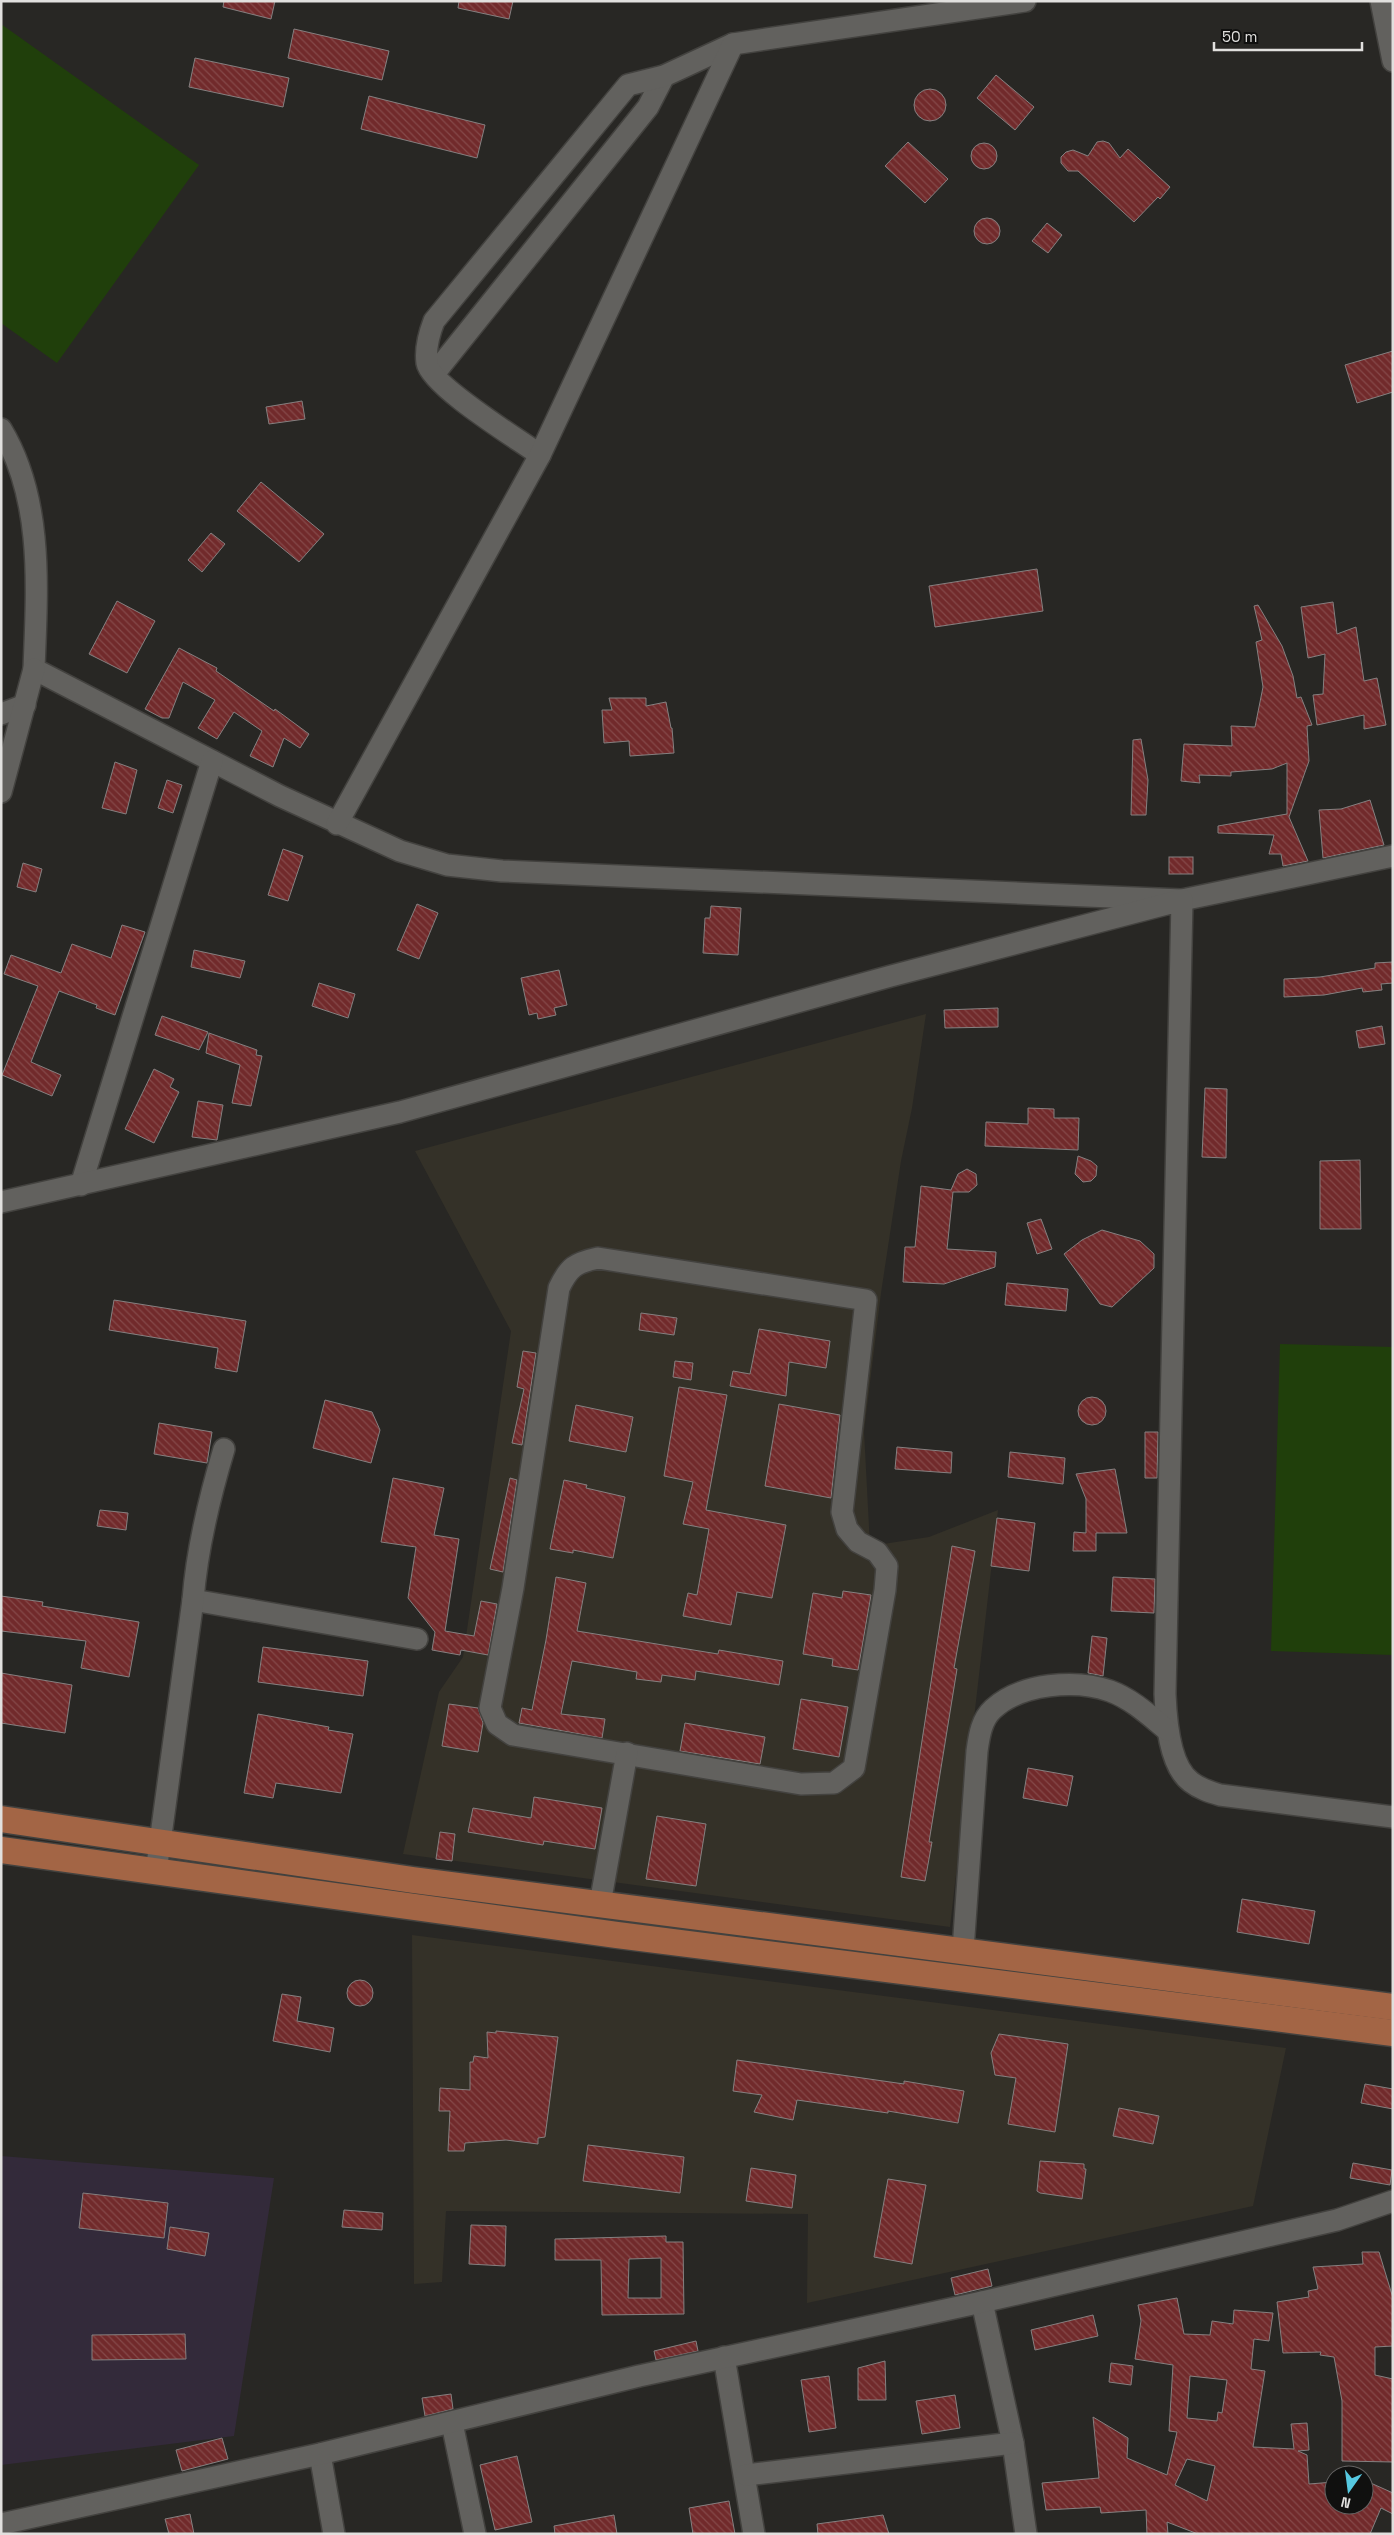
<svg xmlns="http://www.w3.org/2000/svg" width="1394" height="2535" font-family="'Space Grotesk',sans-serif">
<defs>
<pattern id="building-back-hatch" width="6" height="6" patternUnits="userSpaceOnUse" patternTransform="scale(1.25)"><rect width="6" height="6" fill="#712a2b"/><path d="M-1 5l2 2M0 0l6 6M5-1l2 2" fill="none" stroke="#854949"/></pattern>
</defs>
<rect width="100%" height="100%" fill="#282724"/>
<g fill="#343128">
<polygon points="926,1014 912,1108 901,1161 881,1293 864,1431 870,1546 929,1537 998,1510 950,1927 403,1854 439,1692 463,1657 511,1331 415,1151"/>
<polygon points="412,1935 1286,2048 1253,2206 807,2303 808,2214 446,2211 442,2282 414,2284"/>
</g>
<polygon fill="#332a3a" points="1,2156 274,2178 234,2436 1,2465"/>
<g fill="#203f0b">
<polygon points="1,24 199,165 57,363 1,323"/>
<polygon points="1280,1344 1393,1347 1393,1655 1271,1651"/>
</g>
<g fill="url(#building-back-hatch)" stroke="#858080" fill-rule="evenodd">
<polygon points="224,1 275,1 271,19 223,7"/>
<polygon points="459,1 513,1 509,19 458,8"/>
<polygon points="294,29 389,51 382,80 288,58"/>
<polygon points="195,58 289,78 283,107 189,87"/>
<polygon points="996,75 1034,107 1015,130 977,98"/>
<circle cx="930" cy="105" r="16"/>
<polygon points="369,96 485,125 477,158 361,129"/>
<polygon points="1103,141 1109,143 1120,158 1128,149 1170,187 1160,199 1158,197 1134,222 1078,171 1068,171 1061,163 1061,157 1066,152 1073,150 1088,156 1097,142"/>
<polygon points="908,142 948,179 925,203 885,166"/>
<circle cx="984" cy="156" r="13"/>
<circle cx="987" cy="231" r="13"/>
<polygon points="1047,223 1062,235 1048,253 1032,241"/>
<polygon points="1393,351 1393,392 1357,403 1345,365"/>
<polygon points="302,401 305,419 269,424 266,407"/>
<polygon points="261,482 324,534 299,562 237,511"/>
<polygon points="211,533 225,544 202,572 188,560"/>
<polygon points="1037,569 1043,611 935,627 929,586"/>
<polygon points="117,601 155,621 127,673 89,654"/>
<polygon points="1333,602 1337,634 1356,627 1364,681 1377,678 1386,725 1364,729 1364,715 1317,725 1313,695 1323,694 1325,654 1308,658 1301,607"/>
<polygon points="1258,605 1282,646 1293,676 1297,698 1301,697 1312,725 1307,726 1309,761 1289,817 1308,861 1283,866 1281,854 1269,854 1274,835 1218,833 1218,826 1287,814 1287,763 1272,769 1231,772 1231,776 1199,775 1200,783 1181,781 1184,744 1232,746 1231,726 1255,727 1263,687 1256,642 1262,640 1254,606"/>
<polygon points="179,648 217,668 216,671 274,711 275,709 309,734 300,748 284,738 273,767 250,756 262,731 234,712 217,739 198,728 215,700 183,682 169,718 162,718 145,709"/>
<polygon points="609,698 646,698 646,706 666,702 671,728 672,728 674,753 630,756 629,741 604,743 602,710 612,710"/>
<polygon points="1141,739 1148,780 1146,815 1131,815 1133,740"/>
<polygon points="115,762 137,770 126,814 102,808"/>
<polygon points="167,780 182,785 173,813 158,808"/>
<polygon points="1370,800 1384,845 1323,858 1319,810 1341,809"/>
<polygon points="283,849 303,856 288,901 268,895"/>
<rect x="1169" y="857" width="24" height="17"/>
<polygon points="23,863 42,869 36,892 17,887"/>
<polygon points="417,904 438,913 419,959 397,950"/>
<polygon points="711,906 741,908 738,955 703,953 705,918 710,918"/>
<polygon points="122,925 145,932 115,1015 96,1008 97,1005 59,991 31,1062 61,1075 52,1096 2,1075 38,986 4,974 11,955 61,973 72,944 111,958"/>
<polygon points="194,950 245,961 240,978 191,967"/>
<polygon points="1393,962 1393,983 1381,984 1382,990 1363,992 1362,988 1324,995 1284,997 1284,979 1320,977 1375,968 1375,963"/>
<polygon points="559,970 567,1005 554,1008 556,1015 538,1019 537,1013 529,1015 521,978"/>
<polygon points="319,983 355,994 348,1018 312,1006"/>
<polygon points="998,1008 998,1027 945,1028 944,1010"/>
<polygon points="162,1016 208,1032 199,1050 155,1035"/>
<polygon points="1382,1026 1385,1044 1359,1048 1356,1031"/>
<polygon points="209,1033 257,1050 256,1055 262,1056 251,1106 232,1103 240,1065 206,1053"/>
<polygon points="154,1069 174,1079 170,1087 179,1092 154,1143 125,1129"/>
<polygon points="1205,1088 1227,1089 1226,1158 1202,1157"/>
<polygon points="198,1101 223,1105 217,1140 192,1137"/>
<polygon points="1028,1108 1054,1109 1054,1118 1079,1118 1078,1150 985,1146 986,1122 1028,1124"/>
<polygon points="1078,1156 1091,1161 1097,1166 1096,1176 1091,1181 1083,1182 1075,1174"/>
<polygon points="1360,1160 1361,1229 1320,1229 1320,1161"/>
<polygon points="967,1169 976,1174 977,1185 969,1192 953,1192 947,1249 996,1252 995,1267 944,1284 903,1282 905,1247 915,1247 921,1186 951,1190 958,1174"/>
<polygon points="1041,1219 1052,1249 1037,1254 1027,1223"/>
<polygon points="1102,1230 1140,1241 1154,1254 1154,1268 1112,1307 1100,1304 1064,1254 1082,1240"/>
<polygon points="1007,1283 1068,1289 1066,1311 1005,1305"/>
<polygon points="114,1300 246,1321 237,1372 215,1368 218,1348 109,1330"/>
<polygon points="641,1313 677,1318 674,1335 639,1330"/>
<polygon points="759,1329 830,1341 826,1368 789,1362 786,1396 730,1386 733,1371 750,1374"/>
<polygon points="523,1351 536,1353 522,1445 512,1443 524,1389 517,1387"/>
<polygon points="675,1361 693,1363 691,1380 673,1377"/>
<polygon points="679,1387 727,1395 706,1510 786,1525 772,1598 737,1592 731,1625 683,1616 688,1593 697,1595 709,1529 683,1524 693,1482 664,1476"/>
<circle cx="1092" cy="1411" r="14"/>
<polygon points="325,1400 372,1412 380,1430 371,1463 313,1448"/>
<polygon points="779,1404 840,1415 831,1498 765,1486"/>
<polygon points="576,1405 633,1417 626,1452 569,1441"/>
<polygon points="159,1423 212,1432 207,1463 154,1454"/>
<polygon points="1145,1432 1158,1432 1157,1478 1145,1478"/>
<polygon points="897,1447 952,1452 951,1473 895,1469"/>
<polygon points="1010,1452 1065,1458 1063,1484 1008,1477"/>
<polygon points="1115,1469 1127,1533 1096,1533 1096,1551 1073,1551 1074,1532 1086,1533 1086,1499 1076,1474"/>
<polygon points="393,1478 444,1488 434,1535 459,1539 445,1631 474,1636 481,1601 497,1604 488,1655 461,1650 460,1655 432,1650 435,1632 408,1598 416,1547 381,1542"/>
<polygon points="510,1478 517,1480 503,1572 490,1569"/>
<polygon points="564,1480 587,1485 586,1488 625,1497 613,1558 573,1550 573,1553 550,1549"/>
<polygon points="100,1510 128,1513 126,1530 97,1526"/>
<polygon points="997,1518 1035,1523 1029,1571 991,1566"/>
<polygon points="952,1546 975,1551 954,1668 957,1669 929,1842 932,1842 925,1881 901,1877"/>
<polygon points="556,1577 586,1583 577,1631 718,1654 719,1650 783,1661 779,1685 696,1671 695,1680 662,1675 661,1682 636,1679 637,1672 572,1661 561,1714 605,1719 602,1738 519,1723 522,1708 532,1710 546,1640"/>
<polygon points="1113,1577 1155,1579 1154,1613 1111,1611"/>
<polygon points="843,1591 871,1595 858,1670 832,1666 833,1659 803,1654 813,1593 842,1598"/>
<polygon points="1,1596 43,1602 42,1606 139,1622 129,1677 81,1668 86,1641 1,1631"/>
<polygon points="1092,1636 1107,1638 1103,1676 1088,1673"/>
<polygon points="263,1647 368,1661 363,1696 258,1682"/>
<polygon points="1,1673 72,1685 65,1733 1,1723"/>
<polygon points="801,1699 848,1707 839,1757 793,1749"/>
<polygon points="449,1704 478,1708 483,1723 478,1752 442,1746"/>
<polygon points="258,1714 329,1727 328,1730 353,1734 341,1793 276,1783 273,1798 244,1793"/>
<polygon points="685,1723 765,1737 760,1764 680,1751"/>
<polygon points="1028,1768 1073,1776 1067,1806 1023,1798"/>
<polygon points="534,1797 602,1808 595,1849 544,1841 543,1845 468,1832 473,1808 531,1818"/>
<polygon points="657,1816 706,1824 696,1886 646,1879"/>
<polygon points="440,1832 455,1834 452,1861 436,1859"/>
<polygon points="1242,1899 1315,1911 1309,1944 1237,1932"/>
<circle cx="360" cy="1993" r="13"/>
<polygon points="282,1994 301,1997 297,2021 334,2028 330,2052 273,2041"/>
<polygon points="496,2031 558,2037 545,2137 538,2138 538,2144 506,2140 465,2143 464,2151 448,2151 450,2111 439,2111 440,2088 470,2090 470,2062 473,2062 474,2056 488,2058 487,2032 496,2033"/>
<polygon points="999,2034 1068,2044 1055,2132 1008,2124 1016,2078 995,2075 991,2053"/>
<polygon points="737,2060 904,2084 904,2081 964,2091 958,2123 888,2111 888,2113 797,2100 793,2120 754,2112 762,2095 733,2091"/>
<polygon points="1365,2084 1393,2089 1393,2109 1361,2103"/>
<polygon points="1119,2108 1159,2116 1153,2144 1113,2136"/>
<polygon points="588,2145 684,2157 680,2193 583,2181"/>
<polygon points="1040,2161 1084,2164 1084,2169 1086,2169 1082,2199 1040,2193 1037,2191"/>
<polygon points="1353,2163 1392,2170 1390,2185 1350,2178"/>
<polygon points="751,2168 796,2175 792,2208 746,2201"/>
<polygon points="888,2179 926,2185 912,2264 874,2257"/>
<polygon points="83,2193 168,2203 164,2238 79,2228"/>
<polygon points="344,2210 383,2213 382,2230 342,2227"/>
<polygon points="471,2225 506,2226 505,2266 469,2264"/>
<polygon points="170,2227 209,2233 205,2256 167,2249"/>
<path d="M666 2236V2242H683L684 2314 602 2315 601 2260H555V2239ZM661 2258V2298H628L629 2259Z"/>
<polygon points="1362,2252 1379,2252 1393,2298 1393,2346 1375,2347 1375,2375 1393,2379 1393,2462 1342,2461 1342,2401 1334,2357 1320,2355 1321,2352 1283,2353 1277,2302 1309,2297 1308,2291 1318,2289 1313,2267 1363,2264"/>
<polygon points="988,2269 992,2286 955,2295 951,2278"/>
<path d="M1177 2298 1184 2334 1210 2335 1212 2321 1233 2324 1234 2310 1273 2313 1269 2341 1254 2339 1251 2369 1265 2371 1253 2447 1294 2449 1291 2424 1307 2423 1309 2450 1298 2451 1307 2455 1309 2484 1334 2482V2505H1364V2480L1393 2493V2514L1381 2508 1370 2534H1198L1167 2522 1168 2534H1147L1146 2510 1101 2513 1100 2507 1046 2510 1042 2483 1099 2478 1093 2417 1128 2438 1127 2458 1167 2475 1177 2432 1169 2431 1173 2365 1135 2359 1141 2321 1138 2305ZM1190 2376 1227 2380 1222 2413 1218 2412 1217 2421 1187 2418ZM1187 2459 1215 2466 1207 2501 1175 2485Z"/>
<polygon points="1093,2315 1098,2336 1035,2350 1031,2330"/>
<polygon points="185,2334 186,2359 92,2360 92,2335"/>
<polygon points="696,2341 698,2351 656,2360 654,2351"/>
<polygon points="885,2361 886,2400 858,2400 858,2368"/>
<polygon points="1111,2363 1133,2366 1131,2385 1109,2382"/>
<polygon points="829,2376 836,2428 809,2432 801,2380"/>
<polygon points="451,2394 453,2409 425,2416 422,2398"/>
<polygon points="955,2395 960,2428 922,2434 916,2401"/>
<polygon points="222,2438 228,2459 182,2471 176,2450"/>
<polygon points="517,2456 532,2522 495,2530 480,2465"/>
<polygon points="729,2501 735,2534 693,2534 689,2508"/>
<polygon points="190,2514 194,2534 169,2534 165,2519"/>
<polygon points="614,2515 617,2534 555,2534 554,2526"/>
<polygon points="883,2515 889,2534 818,2534 817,2524"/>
</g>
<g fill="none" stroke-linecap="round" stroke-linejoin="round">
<defs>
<g id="minor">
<polyline points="1381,1 1393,61"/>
<polyline points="434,374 648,107 664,76"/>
<path d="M1 429C44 500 37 589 34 669L280 796 400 851 447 865 502 871 1182 900 1393 856"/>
<path d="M540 455C518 439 431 386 427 363 425 349 429 334 434 321L628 85 664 76 733 44"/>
<polyline points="1,714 25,705"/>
<polyline points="1,792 34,669"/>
<polyline points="337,824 540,455 733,44 1025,1"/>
<polyline points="81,1185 212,761"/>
<path d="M1 1202 400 1112 891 976 1182 900 1165 1694C1166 1719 1169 1766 1191 1782 1200 1789 1210 1792 1220 1795L1393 1817"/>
<path d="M598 1258 866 1300 842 1512 847 1529 858 1542 877 1552 887 1566 885 1590 854 1768 834 1783 801 1784 513 1735 497 1724 490 1708 513 1588 559 1288C569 1267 575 1263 598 1258Z"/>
<polyline points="193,1600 417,1639"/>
<path d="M156 1872 193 1600C197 1548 209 1499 224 1449"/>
<polyline points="600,1904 627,1753"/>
<path d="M963 1950 977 1751C979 1737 981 1720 993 1709 1021 1683 1076 1679 1110 1691 1132 1699 1150 1716 1167 1730"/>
<polyline points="982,2302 1013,2443 1026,2534"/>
<polyline points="724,2357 754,2534"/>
<polyline points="452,2423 475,2534"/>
<polyline points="320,2454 334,2534"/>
<polyline points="746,2475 1013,2443"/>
<polyline points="1,2524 320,2454 639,2376 982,2302 1337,2220 1393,2201"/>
</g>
<g id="major">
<polyline points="1,1819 413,1880 1393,2007"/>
<polyline points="1,1850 617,1935 1393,2033"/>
</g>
</defs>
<use href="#minor" stroke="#43423f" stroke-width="24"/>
<use href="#major" stroke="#43423f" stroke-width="29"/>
<use href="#minor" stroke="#62615e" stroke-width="21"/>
<use href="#major" stroke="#a36545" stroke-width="26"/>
</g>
<rect width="1394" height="2535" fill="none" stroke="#e1e0de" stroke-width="5"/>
<g transform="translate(1349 2490) rotate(194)"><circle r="24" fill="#10100f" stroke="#646362"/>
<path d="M0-4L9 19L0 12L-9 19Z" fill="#56c9e1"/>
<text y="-8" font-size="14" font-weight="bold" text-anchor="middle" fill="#e1e0de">N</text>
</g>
<path d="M1214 42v8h148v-8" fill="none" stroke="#e1e0de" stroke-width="2.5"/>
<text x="1222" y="42" font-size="15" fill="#e1e0de" stroke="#10100f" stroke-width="4" paint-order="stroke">50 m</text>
</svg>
